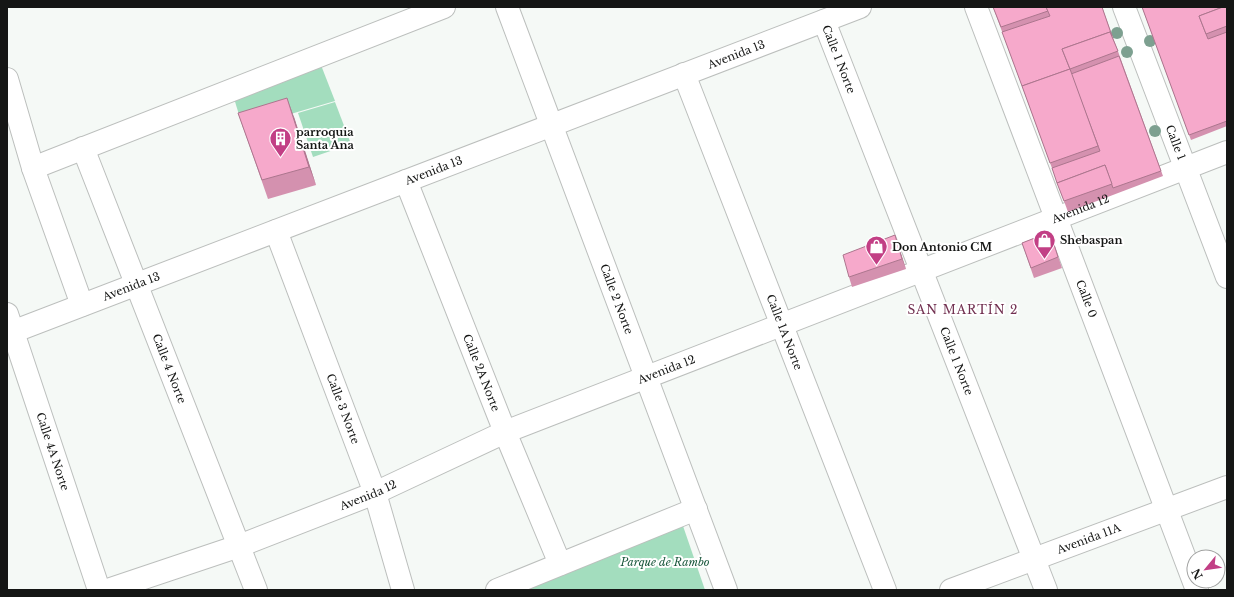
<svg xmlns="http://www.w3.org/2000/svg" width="1234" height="597" font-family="'Libre Baskerville',serif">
<rect width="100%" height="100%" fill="#f5f9f6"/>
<g fill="#a3ddbe">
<polygon points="319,60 335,101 243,128 233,95"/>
<polygon points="335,102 351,144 313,157 298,113"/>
<polygon points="683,526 705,590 507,590"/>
</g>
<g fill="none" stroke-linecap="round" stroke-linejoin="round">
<defs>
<g id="minor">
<path id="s1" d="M507 7 726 590"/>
<path id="s2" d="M976 7 1197 590"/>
<path id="s3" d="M1124 7 1227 277"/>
<path id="s4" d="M824 21 1046 590"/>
<path id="s5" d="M684 74 885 590"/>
<polyline points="7,79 33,168 82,305"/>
<path id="s6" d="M83 148 256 590"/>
<polyline points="33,168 444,7"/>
<path id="s7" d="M406 181 505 432 560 564"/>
<path id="s8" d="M276 231 375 493 403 590"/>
<path id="s9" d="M7 314 99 590"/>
<path id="s10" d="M7 334 860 7"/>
<path id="s11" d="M108 590 239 546 375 493 505 432 1227 152"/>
<polyline points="497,590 696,509"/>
<path id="s12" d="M951 590 1227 487"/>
</g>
</defs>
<use href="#minor" stroke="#bcbfbd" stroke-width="24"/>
<use href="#minor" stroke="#fff" stroke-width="22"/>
</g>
<g fill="#7da090">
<circle cx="1117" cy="33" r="6"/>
<circle cx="1150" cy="41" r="6"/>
<circle cx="1127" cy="52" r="6"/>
<circle cx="1155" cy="131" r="6"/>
</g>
<g fill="#d491af">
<polygon points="993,7 1102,7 1163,176 1068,212"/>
<polygon points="1142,7 1227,7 1227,126 1191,140"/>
<polygon points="238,113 294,117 316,185 268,199"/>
<polygon points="1050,232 1062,268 1034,278 1022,243"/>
<polygon points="895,235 906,269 852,287 849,277"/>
</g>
<g fill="#ac768e">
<polygon points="287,98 294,117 316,185 309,167"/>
<polygon points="895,235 898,245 906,269 902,259"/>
</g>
<g fill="#f6a9cb" stroke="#ac768e">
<polygon points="993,7 1046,7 1048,11 1001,27"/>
<polygon points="1046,7 1102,7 1112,36 1110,32 1062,49 1070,69 1022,86 1002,32 1050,16"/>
<polygon points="1142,7 1223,7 1199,16 1208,39 1227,32 1227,121 1189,135"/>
<polygon points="1223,7 1227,7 1227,26 1206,34 1199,16"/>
<polygon points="1110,32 1118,51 1070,69 1062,49"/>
<polygon points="1119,56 1161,171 1113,188 1105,165 1057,183 1052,168 1100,151 1071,74"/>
<polygon points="1070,69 1098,146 1050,163 1022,86"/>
<polygon points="287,98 309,167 262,180 238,113"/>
<polygon points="1105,165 1112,184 1064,201 1057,183"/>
<polygon points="1050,232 1058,257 1031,268 1022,243"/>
<polygon points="895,235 902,259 849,277 843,255"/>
</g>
<defs>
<symbol id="building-pin" viewBox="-11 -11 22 30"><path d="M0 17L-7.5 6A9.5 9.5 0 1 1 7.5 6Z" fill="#c23f85" stroke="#fff"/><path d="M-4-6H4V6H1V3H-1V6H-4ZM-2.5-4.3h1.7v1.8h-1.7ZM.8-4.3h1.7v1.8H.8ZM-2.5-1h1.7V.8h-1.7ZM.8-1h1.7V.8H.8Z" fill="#fff"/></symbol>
<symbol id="shop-pin" viewBox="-11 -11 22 30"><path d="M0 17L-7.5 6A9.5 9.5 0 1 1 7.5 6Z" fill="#c23f85" stroke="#fff"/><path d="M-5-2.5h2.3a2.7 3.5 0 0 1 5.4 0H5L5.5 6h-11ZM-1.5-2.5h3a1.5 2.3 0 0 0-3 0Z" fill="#fff"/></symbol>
</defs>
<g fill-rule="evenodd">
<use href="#building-pin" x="268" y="126" width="25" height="34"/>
<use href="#shop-pin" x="1032" y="228" width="25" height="34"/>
<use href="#shop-pin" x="864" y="234" width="25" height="34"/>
</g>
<g text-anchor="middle" stroke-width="4" stroke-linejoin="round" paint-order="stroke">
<g font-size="11" fill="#151615" stroke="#fff">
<text dy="4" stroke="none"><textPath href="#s10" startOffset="781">Avenida 13</textPath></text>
<text dy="4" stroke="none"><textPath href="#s4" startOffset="41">Calle 1 Norte</textPath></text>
<text dy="4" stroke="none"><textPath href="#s3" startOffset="145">Calle 1</textPath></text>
<text dy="4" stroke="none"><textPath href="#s10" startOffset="457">Avenida 13</textPath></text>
<text dy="4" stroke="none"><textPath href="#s11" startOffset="1045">Avenida 12</textPath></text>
<text dy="4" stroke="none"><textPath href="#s10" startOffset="133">Avenida 13</textPath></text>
<text dy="4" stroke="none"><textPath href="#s2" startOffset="312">Calle 0</textPath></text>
<text dy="4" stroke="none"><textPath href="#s1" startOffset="312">Calle 2 Norte</textPath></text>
<text dy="4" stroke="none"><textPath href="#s5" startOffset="277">Calle 1A Norte</textPath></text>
<text dy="4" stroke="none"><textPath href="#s4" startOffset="365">Calle 1 Norte</textPath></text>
<text dy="4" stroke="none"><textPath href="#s6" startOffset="237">Calle 4 Norte</textPath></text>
<text dy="4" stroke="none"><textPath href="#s11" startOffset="601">Avenida 12</textPath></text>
<text dy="4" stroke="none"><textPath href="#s7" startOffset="206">Calle 2A Norte</textPath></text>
<text dy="4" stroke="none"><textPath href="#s8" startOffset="190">Calle 3 Norte</textPath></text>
<text dy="4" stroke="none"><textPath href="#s9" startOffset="145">Calle 4A Norte</textPath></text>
<text dy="4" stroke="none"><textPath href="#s11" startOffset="277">Avenida 12</textPath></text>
<text dy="4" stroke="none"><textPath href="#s12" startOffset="147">Avenida 11A</textPath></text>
</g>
<g font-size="11" font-weight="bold" fill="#151615" stroke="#fff" text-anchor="start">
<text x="296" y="136">parroquia<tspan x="296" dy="13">Santa Ana</tspan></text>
<text x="1060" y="244">Shebaspan</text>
<text x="892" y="251">Don Antonio CM</text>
</g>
<g font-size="11" font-style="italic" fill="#1a583d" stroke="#fff">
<text x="665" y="566">Parque de Rambo</text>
</g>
<g font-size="12" letter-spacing="1" fill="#723151" stroke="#fff">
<text x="963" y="314">SAN MARTÍN 2</text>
</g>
</g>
<rect width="1234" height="597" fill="none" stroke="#151615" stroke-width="16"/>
<g transform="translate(1206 569) rotate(241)"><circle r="19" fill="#ffffff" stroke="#a1a2a1"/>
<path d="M0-3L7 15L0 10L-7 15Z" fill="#c23f85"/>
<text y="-6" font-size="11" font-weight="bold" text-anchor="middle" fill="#151615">N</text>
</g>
</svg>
